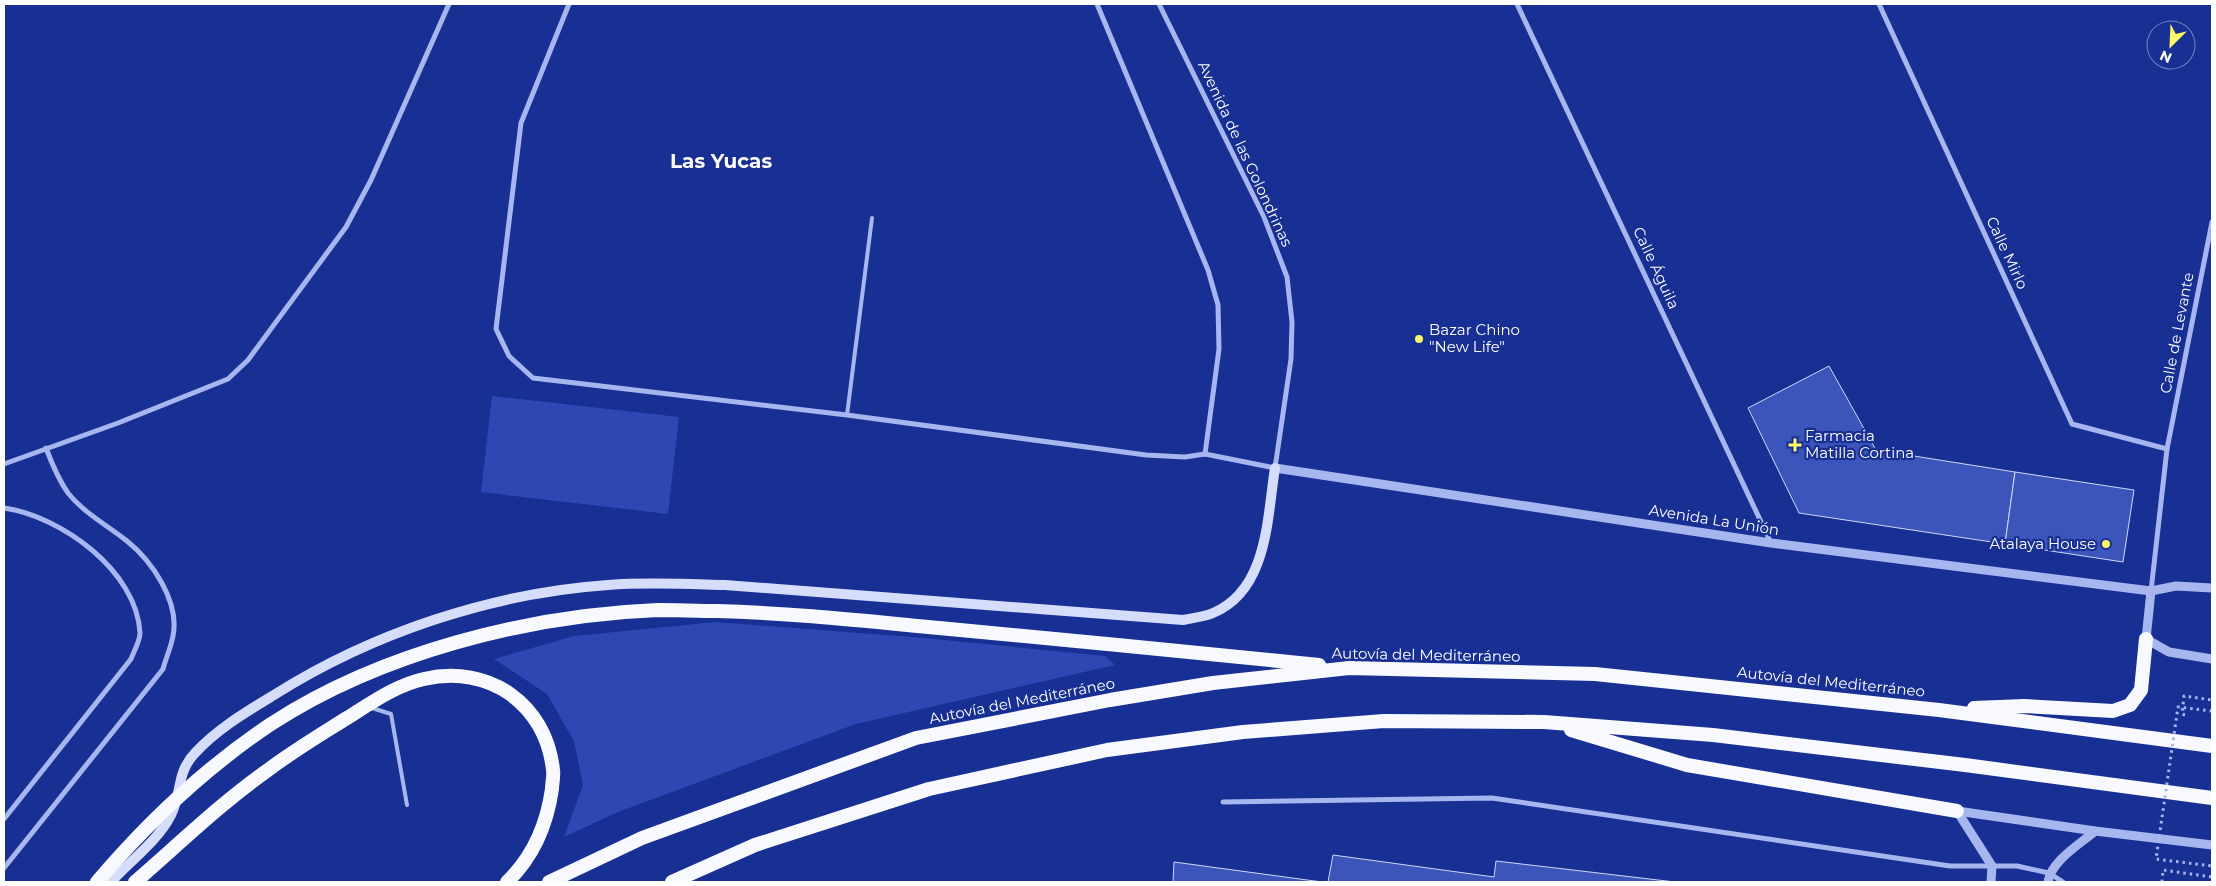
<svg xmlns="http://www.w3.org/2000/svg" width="2216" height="886" font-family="Montserrat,sans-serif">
<rect width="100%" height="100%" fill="#182f93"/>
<g fill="#2e48b3">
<polygon points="492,396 679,417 668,514 481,492"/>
<polygon points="715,622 924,638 1105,656 1115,665 856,724 618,812 564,837 583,785 574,741 547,694 494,659 574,636"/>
</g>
<g fill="#3c55ba" stroke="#cfd8fb">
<polygon points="1829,366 1876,450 2015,472 2005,544 1799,513 1748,408"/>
<polygon points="2015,472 2134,490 2123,562 2005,544"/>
<polygon points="1333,855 1494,877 1496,861 1675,882 1328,882"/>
<polygon points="1174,862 1322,882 1173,882"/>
</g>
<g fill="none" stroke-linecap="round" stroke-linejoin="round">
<g stroke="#a8b6f0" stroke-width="3" stroke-dasharray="2.5 4" stroke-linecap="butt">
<polyline points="2185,715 2182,714 2184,696 2212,700"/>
<polyline points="2162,882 2163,870 2212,877"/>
</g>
<g stroke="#a8b6f0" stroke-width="4">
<polyline points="847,415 872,218"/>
<polyline points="372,708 391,714 407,805"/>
</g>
<g stroke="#a8b6f0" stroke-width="5">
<polyline points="569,4 521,123 496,329 509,356 533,378 847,415 1146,455 1185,457 1205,454 1275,468 1291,359 1292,322 1287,277 1264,217 1159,4"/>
<polyline points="1097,4 1208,270 1218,305 1219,349 1205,454"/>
<polyline points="1517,4 1771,543"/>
<polyline points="1879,4 2072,424 2167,449"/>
<polyline points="4,464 118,423 228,379 248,360 346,227 371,180 449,4"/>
<path d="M4 508C61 516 137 571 140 633 140 641 134 651 131 659L4 819"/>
<polyline points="2151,591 2167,449 2212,222"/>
<polyline points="1223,802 1492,798 1950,866 2017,866 2049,873 2063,882"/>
<path d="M4 868 163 669C166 658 171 647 173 636 180 602 152 561 127 541 107 525 84 513 68 493 58 479 52 464 46 448"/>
</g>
<g stroke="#a8b6f0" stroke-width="9">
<polyline points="1275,468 1771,543 2151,591 2176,586 2212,588"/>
<polyline points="2151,591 2146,639 2169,652 2212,659"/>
<polyline points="1957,811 2095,831 2212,845"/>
<polyline points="1957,811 1992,866 1991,882"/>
<path d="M2048 882C2051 861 2079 845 2095 831"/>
</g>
<path stroke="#d6ddfb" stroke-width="10" d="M111 882C130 861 158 841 171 815 182 793 176 773 195 753 217 729 246 712 274 695 372 633 492 593 608 585 647 582 686 584 725 585L1183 620C1192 618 1204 617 1213 613 1268 590 1267 518 1275 468"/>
<g stroke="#f8f9ff" stroke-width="14">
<polyline points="1974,708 2024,706 2113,711 2130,705 2141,690 2146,639"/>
<polyline points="1571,730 1687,765 1957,811"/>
<path d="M97 882C148 822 205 768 271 724 380 653 528 615 658 610 677 610 697 611 717 611 791 613 865 621 939 628 1066 640 1192 652 1319 665"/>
<path d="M135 882C179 844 221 803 268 770 293 751 320 735 347 718 371 703 396 685 424 679 489 664 546 704 553 770 554 776 552 783 552 789 547 824 533 857 507 882"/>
<polyline points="549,882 642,838 916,738 1110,700 1213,683 1349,668 1595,674 1939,710 2212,746"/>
<polyline points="672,882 755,845 929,789 1107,750 1243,732 1384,721 1544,722 1713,735 1965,765 2212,798"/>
</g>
<polyline stroke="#a8b6f0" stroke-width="3" stroke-dasharray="2.5 4" stroke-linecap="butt" points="2212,711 2178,707 2156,859 2212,866"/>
</g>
<g fill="#fff967" stroke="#182f93" stroke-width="2">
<circle cx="1419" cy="339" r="5"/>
<path d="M1792.5 437.5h5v5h5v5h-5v5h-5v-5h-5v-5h5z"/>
<circle cx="2106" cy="544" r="5"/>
</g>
<g text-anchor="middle" stroke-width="4.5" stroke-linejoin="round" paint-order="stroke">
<g font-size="15" fill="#fff" stroke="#182f93">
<text transform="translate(1245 154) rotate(65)" y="5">Avenida de las Golondrinas</text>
<text transform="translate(2007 253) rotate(65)" y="5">Calle Mirlo</text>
<text transform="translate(1656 268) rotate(65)" y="5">Calle Águila</text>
<text transform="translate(2177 333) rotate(-79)" y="5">Calle de Levante</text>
<text transform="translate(1714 520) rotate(9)" y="5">Avenida La Unión</text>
<text transform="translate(1426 655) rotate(1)" y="5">Autovía del Mediterráneo</text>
<text transform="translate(1831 682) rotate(6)" y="5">Autovía del Mediterráneo</text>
<text transform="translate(1022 701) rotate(-11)" y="5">Autovía del Mediterráneo</text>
</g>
<g font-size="15" fill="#fff" stroke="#182f93" text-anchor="start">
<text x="1429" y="335">Bazar Chino<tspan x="1429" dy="17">"New Life"</tspan></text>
<text x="1805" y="441">Farmacia<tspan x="1805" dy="17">Matilla Cortina</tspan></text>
<text x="2096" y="549" text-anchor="end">Atalaya House</text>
</g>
<g font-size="20" font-weight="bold" fill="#fff" stroke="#182f93">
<text x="721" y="168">Las Yucas</text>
</g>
</g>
<rect width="2216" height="886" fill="none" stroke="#ffffff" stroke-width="10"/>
<g transform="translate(2171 45) rotate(204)"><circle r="24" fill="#182f93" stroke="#7482be"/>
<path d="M0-4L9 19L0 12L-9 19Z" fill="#fff967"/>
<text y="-8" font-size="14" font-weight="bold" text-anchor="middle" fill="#ffffff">N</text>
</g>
</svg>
